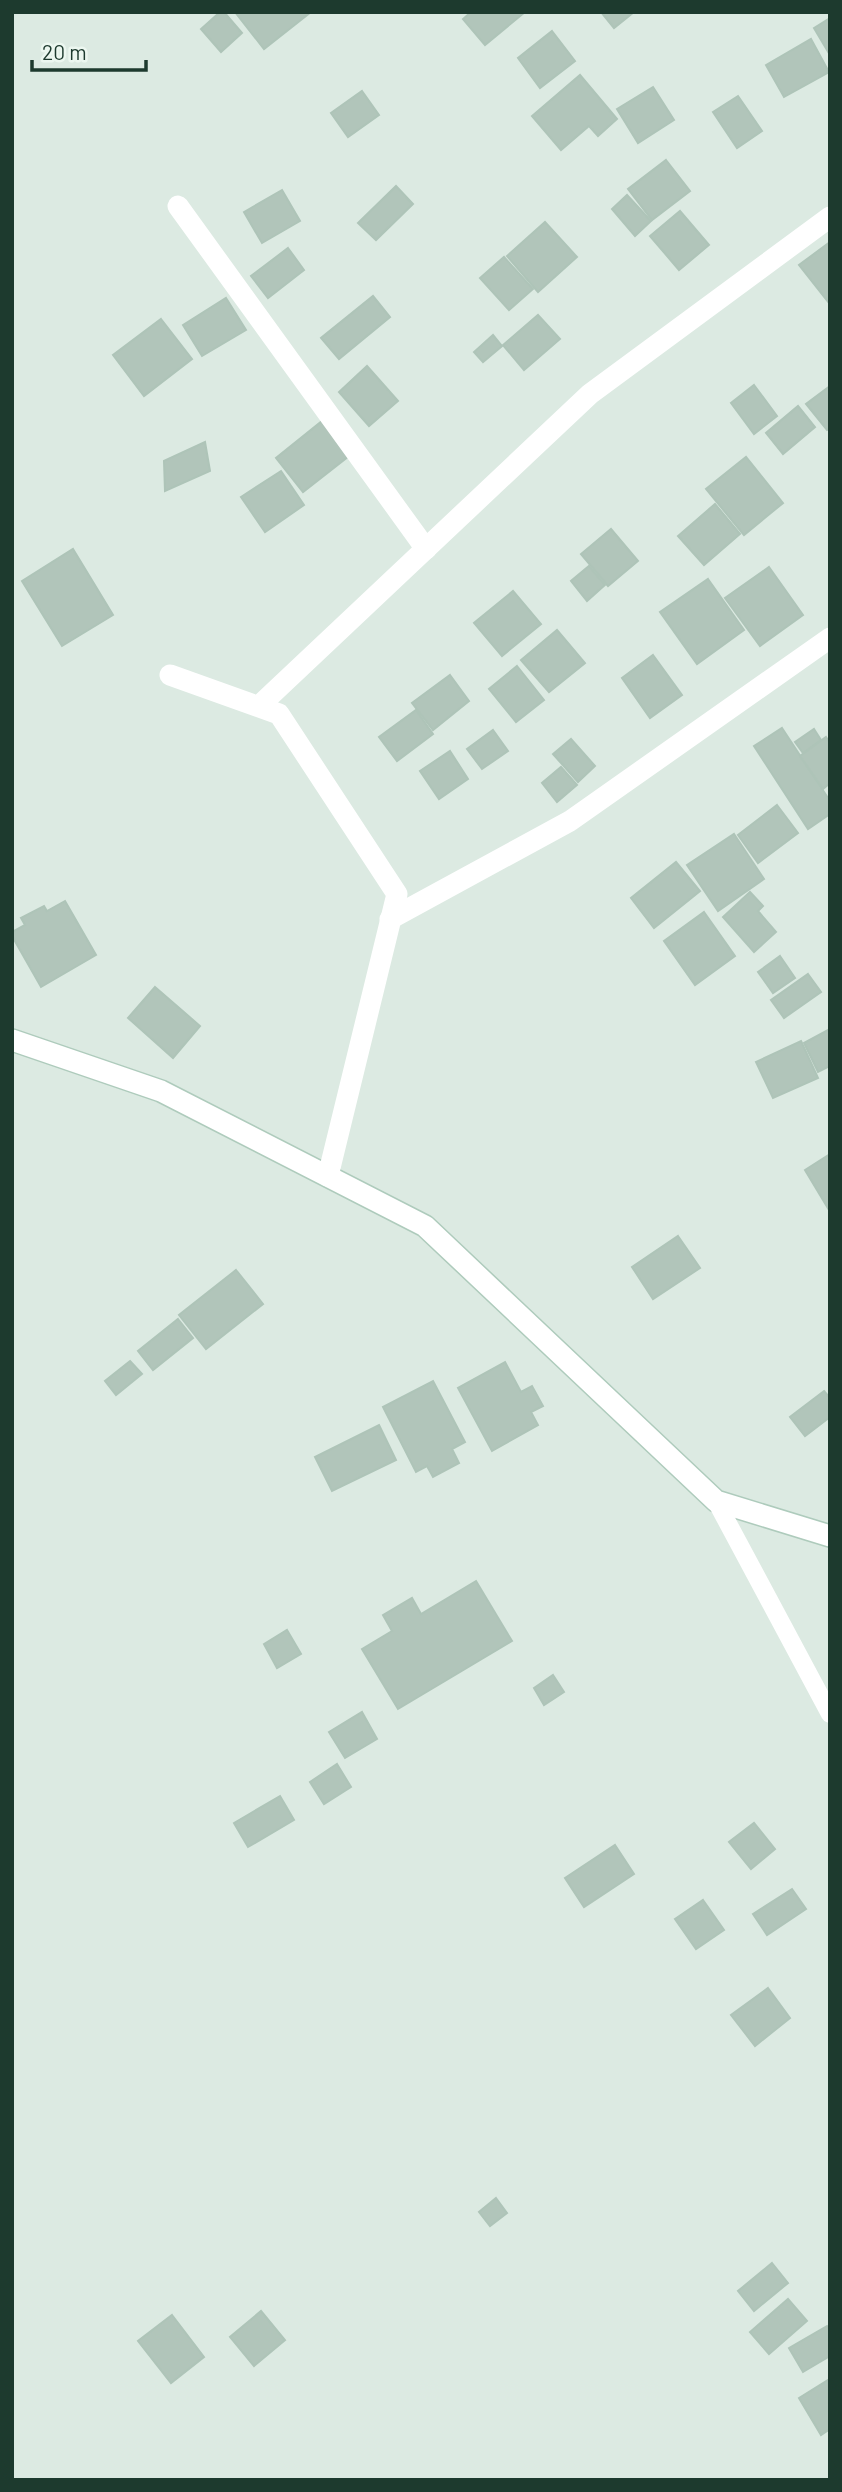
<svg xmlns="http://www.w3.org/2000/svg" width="842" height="2492" font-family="Barlow,sans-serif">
<rect width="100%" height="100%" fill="#dceae2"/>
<g fill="#b1c5ba" stroke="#aec4b8" stroke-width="2">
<polygon points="220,12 224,12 242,33 221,52 201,29"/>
<polygon points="235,12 311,12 264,49"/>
<polygon points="471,12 525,12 485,45 463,19"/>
<polygon points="601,12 634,12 614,28"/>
<polygon points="830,18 830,55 814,28"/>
<polygon points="552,31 575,61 540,88 518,58"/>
<polygon points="811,39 829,72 784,97 766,65"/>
<polygon points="580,75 617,119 598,136 589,126 561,150 532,116"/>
<polygon points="653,87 674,120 638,143 617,109"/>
<polygon points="362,91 379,115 348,137 331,113"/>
<polygon points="738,96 762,131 737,148 713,112"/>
<polygon points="666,160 690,191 652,220 628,189"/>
<polygon points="396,186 413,204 376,240 358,223"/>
<polygon points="282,190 300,221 262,243 244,212"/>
<polygon points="627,195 651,221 635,236 612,209"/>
<polygon points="680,211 709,245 679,270 650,236"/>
<polygon points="545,222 577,257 538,292 507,256"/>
<polygon points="830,242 830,303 829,303 799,265"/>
<polygon points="288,248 304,270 268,298 251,276"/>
<polygon points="504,257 533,289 509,310 480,278"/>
<polygon points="373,296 390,317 339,359 321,338"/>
<polygon points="226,298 246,330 202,356 183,325"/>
<polygon points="538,315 560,339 524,370 503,345"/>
<polygon points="161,319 192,359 144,396 113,355"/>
<polygon points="493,335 502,346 483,362 474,352"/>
<polygon points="367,366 398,401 369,426 339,392"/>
<polygon points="754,385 777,416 754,434 731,403"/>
<polygon points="830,386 830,428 827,430 806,404"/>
<polygon points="798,406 815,427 783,454 766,433"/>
<polygon points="322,421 349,456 303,492 276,458"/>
<polygon points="205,442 210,471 165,491 164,461"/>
<polygon points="746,457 783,503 744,535 706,489"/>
<polygon points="281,471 304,505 265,532 241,497"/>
<polygon points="715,504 740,534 704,565 678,536"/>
<polygon points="611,529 638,561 608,586 581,554"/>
<polygon points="73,549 113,615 62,646 22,581"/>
<polygon points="589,566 605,585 587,601 571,581"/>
<polygon points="769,567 803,615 760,646 725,598"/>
<polygon points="708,579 744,630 697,664 660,612"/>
<polygon points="513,591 541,624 502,656 474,623"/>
<polygon points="557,630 585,663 549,692 521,660"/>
<polygon points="653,655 682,695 650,718 622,678"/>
<polygon points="517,666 544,700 516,722 489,689"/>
<polygon points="450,675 469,701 433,730 412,703"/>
<polygon points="416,710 433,734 397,761 379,737"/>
<polygon points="782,728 830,801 830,814 808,829 754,746"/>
<polygon points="814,729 821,740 803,753 795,742"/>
<polygon points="493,730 508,751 482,769 467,749"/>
<polygon points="826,737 830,743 830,783 823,789 800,756"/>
<polygon points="571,739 595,766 578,782 553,754"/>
<polygon points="450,751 468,779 439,799 420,771"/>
<polygon points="561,767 577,785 557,802 542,783"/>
<polygon points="777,805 798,833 758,863 738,835"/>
<polygon points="734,834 764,879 718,911 687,865"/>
<polygon points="676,862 700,891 654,928 631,898"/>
<polygon points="750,892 763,906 758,911 776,932 754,952 723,917"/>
<polygon points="65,901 96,955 41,987 12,936 12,932 25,925 21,918 44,906 47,911"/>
<polygon points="704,912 735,956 695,985 664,941"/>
<polygon points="780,956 795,978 773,993 758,972"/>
<polygon points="808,974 821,992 784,1018 771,1000"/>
<polygon points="155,987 200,1026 173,1058 128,1018"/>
<polygon points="830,1029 830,1066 818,1072 804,1043"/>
<polygon points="801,1041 818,1078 773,1098 756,1062"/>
<polygon points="830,1154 830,1210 829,1210 805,1170"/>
<polygon points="678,1236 700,1268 653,1299 632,1267"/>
<polygon points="236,1270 263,1304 206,1349 179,1315"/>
<polygon points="178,1319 193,1338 153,1370 138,1351"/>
<polygon points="130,1361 142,1374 116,1395 105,1381"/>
<polygon points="505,1362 521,1392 532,1386 543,1406 531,1412 538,1425 492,1451 458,1388"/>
<polygon points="433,1381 465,1442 452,1449 459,1463 433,1477 427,1466 416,1472 383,1407"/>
<polygon points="824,1391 830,1398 830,1417 805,1436 790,1417"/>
<polygon points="379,1425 396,1460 332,1491 315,1457"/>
<polygon points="476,1581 512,1641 398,1709 362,1649 392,1631 383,1615 412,1598 421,1614"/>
<polygon points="287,1630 301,1654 277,1668 264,1644"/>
<polygon points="553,1675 564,1692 544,1705 534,1688"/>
<polygon points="362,1712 377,1739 345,1758 329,1732"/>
<polygon points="337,1764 351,1787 324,1804 310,1782"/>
<polygon points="280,1796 294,1820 248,1847 234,1823"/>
<polygon points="754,1823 775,1849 751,1869 729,1842"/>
<polygon points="615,1845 634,1874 584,1907 565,1878"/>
<polygon points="792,1889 806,1909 767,1935 753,1914"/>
<polygon points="703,1900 724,1930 696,1949 675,1919"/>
<polygon points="768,1988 790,2018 755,2046 731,2015"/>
<polygon points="496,2198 507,2213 490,2226 479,2212"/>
<polygon points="772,2263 788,2283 754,2311 738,2291"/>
<polygon points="788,2299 807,2321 769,2354 750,2332"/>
<polygon points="261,2311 285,2340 254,2366 230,2337"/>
<polygon points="172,2315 204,2357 171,2383 138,2341"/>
<polygon points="827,2326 830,2331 830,2356 803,2372 789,2348"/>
<polygon points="828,2380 830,2429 821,2435 799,2398"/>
</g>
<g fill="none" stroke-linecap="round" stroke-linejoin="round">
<defs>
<polyline id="secondary" points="12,1040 161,1091 425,1226 716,1501 830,1536"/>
</defs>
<use href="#secondary" stroke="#aecbbc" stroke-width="24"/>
<polyline stroke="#fff" stroke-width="18" points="716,1501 830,1714"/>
<g stroke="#fff" stroke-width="21">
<polyline points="178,206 426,549"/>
<polyline points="170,675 279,714 397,894 328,1176"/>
<polyline points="259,706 590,394 830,217"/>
<polyline points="390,919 570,821 830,638"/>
</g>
<use href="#secondary" stroke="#fff" stroke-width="21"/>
</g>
<rect width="842" height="2492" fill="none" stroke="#1d3a2e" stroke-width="28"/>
<path d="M32 60v10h114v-10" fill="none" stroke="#1d3a2e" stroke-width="3.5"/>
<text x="42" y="60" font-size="21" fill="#1d3a2e" stroke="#ecf7f0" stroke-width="5" paint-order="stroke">20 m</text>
</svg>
